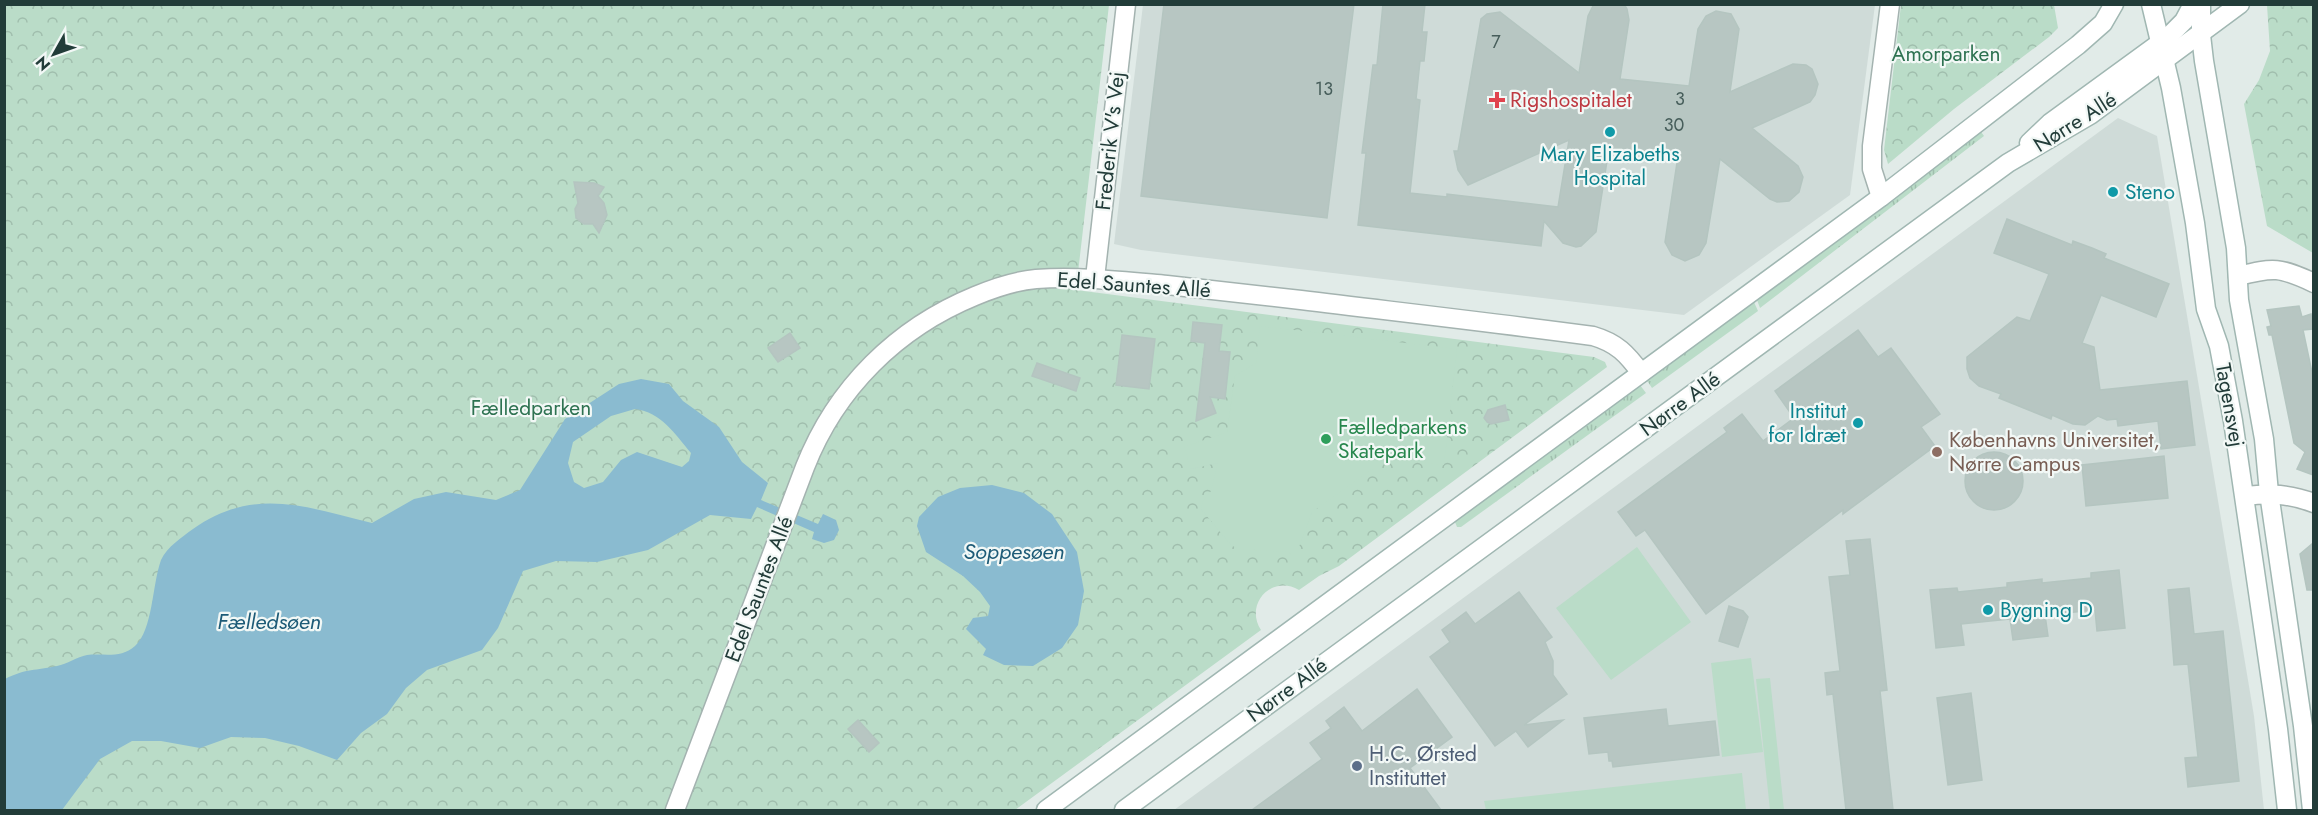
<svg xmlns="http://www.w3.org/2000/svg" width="2318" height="815" font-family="Jost,sans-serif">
<defs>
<pattern id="grass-tufts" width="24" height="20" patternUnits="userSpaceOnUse" patternTransform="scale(1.5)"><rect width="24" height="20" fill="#badcc8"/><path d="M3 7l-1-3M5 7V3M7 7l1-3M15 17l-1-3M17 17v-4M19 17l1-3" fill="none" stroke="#a0bead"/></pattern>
<pattern id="forest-crowns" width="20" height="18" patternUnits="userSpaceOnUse" patternTransform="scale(1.5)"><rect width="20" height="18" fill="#badcc8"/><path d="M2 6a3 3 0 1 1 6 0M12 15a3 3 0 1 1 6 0" fill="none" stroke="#a0bead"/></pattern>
</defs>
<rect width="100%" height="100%" fill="#e1ebe8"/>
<g fill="#cfdbd8">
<polygon points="1143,5 1875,5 1850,195 1684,315 1141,250 1114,244"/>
<polygon points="2118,118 2157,136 2254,716 2264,810 1174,810"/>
</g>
<g fill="url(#grass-tufts)">
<polygon points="1979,129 1984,136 1760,308 1757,300 1900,192"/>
<polygon points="1754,302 1758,311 1652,388 1646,379"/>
<polygon points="1640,385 1646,393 1461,527 1457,527 1455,522 1457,517"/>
</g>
<g fill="url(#forest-crowns)">
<path d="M5 5H1109L1076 290 1594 357 1605 362 1607 367 1339 566 1319 576 1299 590C1272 574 1244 604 1261 630L1015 810H5Z"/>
<polygon points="1901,5 2054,5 2058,28 2049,37 1954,109 1888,164 1884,150"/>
<polygon points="2267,5 2313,5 2313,253 2267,226 2244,104 2259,80 2270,51"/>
</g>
<g fill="#badcc8">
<polygon points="1260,326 1457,349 1444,465 1382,457 1375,463 1375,467 1312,512 1299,547 1291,555 1289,552 1238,549 1231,545 1201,509 1203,501 1211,491 1218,463 1191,469 1184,447 1227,432 1235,376 1256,363"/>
<polygon points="1637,547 1691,622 1611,680 1556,608"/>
<polygon points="1751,658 1763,752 1722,757 1711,663"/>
<polygon points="1770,678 1784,810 1770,810 1756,679"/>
<polygon points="1742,773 1746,810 1486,810 1484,801"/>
</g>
<g fill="#8abbd0" fill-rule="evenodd">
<path d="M641 379 669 384 683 401 719 427 742 462 768 483 761 500 818 524 823 514 836 520 839 530 834 540 824 543 812 539 814 532 757 507 751 519 710 515 648 550 597 562 556 561 523 571 498 628 482 650 427 670 406 688 387 714 361 733 337 760 299 746 265 738 231 737 200 748 161 741H132L100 759 62 810H5V679C27 668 35 671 57 666 67 664 77 657 87 655 104 653 121 659 135 646 153 630 152 585 161 560 167 547 182 537 193 529 254 486 306 507 372 523L414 499 446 492 496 500 520 490 565 419 619 384ZM635 409C661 412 675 434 691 453L689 461 682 467 637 452 621 460 603 482 584 488 574 482 568 463 573 442 611 416Z"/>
<polygon points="992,485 1024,493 1052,514 1077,552 1084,591 1078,625 1062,648 1033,666 1004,665 983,655 986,649 966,629 973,618 988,616 990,606 980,592 963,576 926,552 917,526 919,517 938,497 960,488"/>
</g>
<g fill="#b7c6c2" stroke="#b4c5c0" stroke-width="1.5">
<polygon points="1164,4 1354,4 1327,218 1141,196"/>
<polygon points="1383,4 1425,4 1422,32 1427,32 1424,61 1420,61 1416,99 1420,100 1410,193 1447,197 1447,194 1558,207 1569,140 1468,185 1458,170 1454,151 1458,151 1481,19 1487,14 1500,12 1579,73 1588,16 1594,4 1624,4 1627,9 1629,20 1620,79 1689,86 1698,29 1706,16 1716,11 1731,14 1739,29 1730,92 1793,64 1806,65 1812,69 1818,84 1815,95 1810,102 1752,128 1798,166 1803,177 1799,192 1789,201 1777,202 1770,199 1720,159 1706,243 1699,255 1685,261 1672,255 1665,242 1678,156 1609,148 1596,232 1581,246 1576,247 1563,243 1544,221 1541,246 1358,225 1366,153 1362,153 1373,65 1377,65"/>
<polygon points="574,182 594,183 604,187 598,196 604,203 607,215 599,233 593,224 584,224 576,218 575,209 578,203"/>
<polygon points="2007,219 2072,245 2073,241 2092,248 2106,254 2104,258 2169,284 2156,317 2101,295 2082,343 2094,347 2100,390 2187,381 2195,445 2161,449 2158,421 2118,426 2117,419 2107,420 2098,416 2085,425 2073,424 2052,415 2051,419 1999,398 2001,394 1979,386 1970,378 1967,369 1967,357 2017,317 2030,321 2049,274 1994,253"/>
<polygon points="2299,306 2302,317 2311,314 2313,325 2313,329 2303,330 2313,377 2313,475 2297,469 2305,452 2294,443 2272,335 2269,335 2267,327 2271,326 2267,310"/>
<polygon points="1193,322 1222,325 1219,351 1230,352 1225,399 1210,397 1216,413 1196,421 1205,343 1191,341"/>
<polygon points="1858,330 1878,357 1891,348 1940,414 1921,427 1935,446 1843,514 1843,510 1706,614 1645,530 1636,536 1618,512 1727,432 1724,428 1742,414 1763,441 1794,418 1775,391"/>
<polygon points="790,333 800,348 778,362 768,348"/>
<polygon points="1122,335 1155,339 1149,389 1116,385"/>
<polygon points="1037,363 1080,378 1076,391 1032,376"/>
<polygon points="1505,405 1509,420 1491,424 1487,422 1484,418 1488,410"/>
<circle cx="1994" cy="481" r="29"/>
<polygon points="2164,456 2168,498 2086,506 2082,465"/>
<polygon points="1870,539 1887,690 1880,691 1893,810 1846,810 1833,694 1827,695 1825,673 1840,671 1829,577 1850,575 1846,541"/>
<polygon points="2313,543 2313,590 2307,590 2300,554"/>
<polygon points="2119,570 2125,628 2097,631 2095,610 2045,615 2048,636 2013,640 2010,619 1961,624 1964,645 1936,648 1930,590 1957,588 1958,592 2007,587 2007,583 2042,579 2042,583 2091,578 2091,573"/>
<polygon points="2189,588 2194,634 2223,631 2239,781 2188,787 2185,758 2198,757 2188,664 2174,665 2168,590"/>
<polygon points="1519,592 1552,637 1545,642 1553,661 1553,675 1567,694 1524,725 1563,720 1528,747 1516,731 1495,746 1430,657 1450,642 1442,630 1466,612 1475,624"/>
<polygon points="1729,606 1743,611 1748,617 1738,647 1719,641"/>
<polygon points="1417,689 1452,737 1410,768 1441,810 1252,810 1322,759 1310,743 1331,728 1326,721 1344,707 1362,731"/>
<polygon points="1971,693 1982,780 1948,785 1937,698"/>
<polygon points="1666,709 1668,726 1715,721 1719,755 1613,767 1612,761 1609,761 1608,752 1589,754 1584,718"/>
<polygon points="858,720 879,743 869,752 848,729"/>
</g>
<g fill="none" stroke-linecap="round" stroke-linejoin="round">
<defs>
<g id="street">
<polyline points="1881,197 1872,169 1872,146 1890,4"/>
<path d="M2238 276C2274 267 2280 267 2314 283"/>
<polyline points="1095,278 1126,4"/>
<path d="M2245 496C2271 493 2289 494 2314 503"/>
<path d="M675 810 805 467C836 388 897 328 975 296 994 288 1015 281 1036 279 1080 276 1123 281 1167 285 1212 290 1257 295 1301 300 1399 312 1496 323 1593 336 1617 343 1627 354 1641 373"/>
</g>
<g id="secondary">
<polyline points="2151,4 2171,88 2195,223 2206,309 2219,346 2233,421 2278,729 2287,810"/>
<polyline points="2201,4 2201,35 2204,61 2236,248 2239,300 2264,439 2269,493 2303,726 2312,810"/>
<polyline points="2029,143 2050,123 2168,37 2184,21 2193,4"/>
<polyline points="1046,810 1881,197 2078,45 2103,23 2114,4"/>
<polyline points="1124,810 2008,163 2090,115 2240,4"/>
</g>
</defs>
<use href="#street" stroke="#a4b3b0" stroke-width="21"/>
<use href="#secondary" stroke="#a0b7b2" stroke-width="21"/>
<use href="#street" stroke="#fff" stroke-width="18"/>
<use href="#secondary" stroke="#fff" stroke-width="18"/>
</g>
<path fill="#e0444e" stroke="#f2f8f6" stroke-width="2" d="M1494 91h6v6h6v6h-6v6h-6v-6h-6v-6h6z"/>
<g fill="#0f9aa8" stroke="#f2f8f6" stroke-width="2">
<circle cx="1610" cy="132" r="6"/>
<circle cx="2113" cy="192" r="6"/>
<circle cx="1858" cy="423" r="6"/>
<circle cx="1988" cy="610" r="6"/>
</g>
<circle fill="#2e9e5b" stroke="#f2f8f6" stroke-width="2" cx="1326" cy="439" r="6"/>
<circle fill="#8d6e63" stroke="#f2f8f6" stroke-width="2" cx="1937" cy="452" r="6"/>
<circle fill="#5c6f8a" stroke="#f2f8f6" stroke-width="2" cx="1357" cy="766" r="6"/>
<g text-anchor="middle" stroke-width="4.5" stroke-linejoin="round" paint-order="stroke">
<g font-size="18" fill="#475e5b">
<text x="1496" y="48">7</text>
<text x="1324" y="95">13</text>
<text x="1680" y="105">3</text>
<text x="1674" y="131">30</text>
</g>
<g font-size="21" fill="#2d7251" stroke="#f2f8f6">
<text x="1946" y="61">Amorparken</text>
<text x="531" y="415">Fælledparken</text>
</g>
<g font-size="21" fill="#be3a42" stroke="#f2f8f6" text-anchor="start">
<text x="1510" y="107">Rigshospitalet</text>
</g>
<g font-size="21" fill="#223c39" stroke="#f2f8f6">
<text transform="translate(2075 122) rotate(-32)" y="7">Nørre Allé</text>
<text transform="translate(1110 141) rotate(-84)" y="7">Frederik V's Vej</text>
<text transform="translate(1134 285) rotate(4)" y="7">Edel Sauntes Allé</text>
<text transform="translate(1680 404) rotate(-36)" y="7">Nørre Allé</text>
<text transform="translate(2230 405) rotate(80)" y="7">Tagensvej</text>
<text transform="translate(759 589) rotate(-69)" y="7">Edel Sauntes Allé</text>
<text transform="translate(1287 690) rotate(-36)" y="7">Nørre Allé</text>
</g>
<g font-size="21" fill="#0d838f" stroke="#f2f8f6" text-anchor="start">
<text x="1610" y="161" text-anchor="middle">Mary Elizabeths<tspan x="1610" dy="24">Hospital</tspan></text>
<text x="2125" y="199">Steno</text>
<text x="1846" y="418" text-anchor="end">Institut<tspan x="1846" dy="24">for Idræt</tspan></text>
<text x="2000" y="617">Bygning D</text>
</g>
<g font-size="21" fill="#27864d" stroke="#f2f8f6" text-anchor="start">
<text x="1338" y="434">Fælledparkens<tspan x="1338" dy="24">Skatepark</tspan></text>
</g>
<g font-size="21" fill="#785e54" stroke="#f2f8f6" text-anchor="start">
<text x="1949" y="447">Københavns Universitet,<tspan x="1949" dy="24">Nørre Campus</tspan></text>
</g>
<g font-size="21" fill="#4e5e75" stroke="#f2f8f6" text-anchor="start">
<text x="1369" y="761">H.C. Ørsted<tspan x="1369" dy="24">Instituttet</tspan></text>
</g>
<g font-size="22" font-style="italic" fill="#1d5b77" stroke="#f2f8f6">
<text x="1014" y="559">Soppesøen</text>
<text x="269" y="629">Fælledsøen</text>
</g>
</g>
<rect width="2318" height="815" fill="none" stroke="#223c39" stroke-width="12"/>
<g transform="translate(54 54) rotate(230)" stroke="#f2f8f6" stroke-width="4.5" paint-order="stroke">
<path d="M0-4.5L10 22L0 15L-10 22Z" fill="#223c39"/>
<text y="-9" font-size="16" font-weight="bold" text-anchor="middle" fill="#223c39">N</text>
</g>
</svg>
